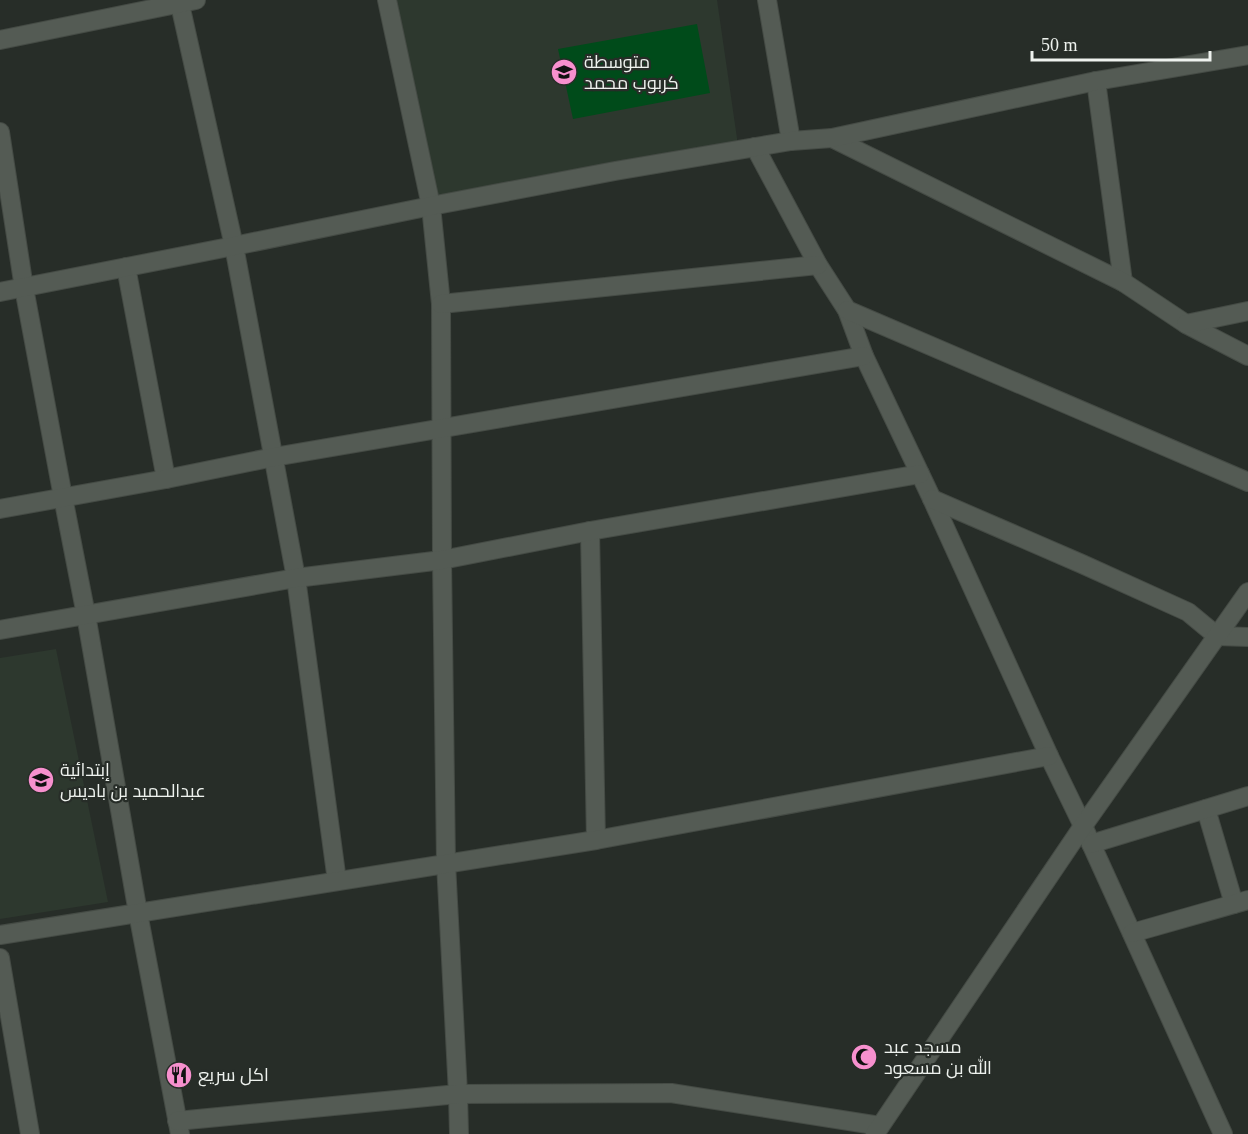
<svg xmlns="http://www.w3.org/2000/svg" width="1248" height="1134" font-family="'Times New Roman',Cairo,serif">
<rect width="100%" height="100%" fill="#272d28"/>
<g fill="#2d382e">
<polygon points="384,0 717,0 738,145 428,198"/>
<polygon points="56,649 108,902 0,919 0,658"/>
</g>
<polygon fill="#004b1a" points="697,24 710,93 573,119 558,49"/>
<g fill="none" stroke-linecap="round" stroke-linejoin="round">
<defs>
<g id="minor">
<polyline points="179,0 234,246 296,578 337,881"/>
<polyline points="387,0 431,206 441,304 442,560 446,863 458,1094 459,1134"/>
<polyline points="767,0 791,141"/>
<polyline points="0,40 196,0"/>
<polyline points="1096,81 1123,282"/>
<polyline points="0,132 24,288 63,497 86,615 138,913 180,1134"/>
<polyline points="832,138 1123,282 1186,324 1248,356"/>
<polyline points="755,147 818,265 847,310 864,356 932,499 1049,756 1083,826 1223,1134"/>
<polyline points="126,267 166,479"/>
<polyline points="0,292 234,246 431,206 615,171 791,141 832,138 1096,81 1248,55"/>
<polyline points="441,304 818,265"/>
<polyline points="847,310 1248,482"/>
<polyline points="1186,324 1248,311"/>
<polyline points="932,499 1082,564 1188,612 1217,636 1248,637"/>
<polyline points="0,509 166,479 274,457 864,356"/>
<polyline points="590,531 596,840"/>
<polyline points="0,630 296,578 442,560 590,531 920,474"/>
<polyline points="1206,809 1234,904"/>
<polyline points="1091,844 1248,796"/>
<polyline points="1132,933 1248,900"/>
<polyline points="0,935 596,840 1049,756"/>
<polyline points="0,958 30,1134"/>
<polyline points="177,1121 458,1094 671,1093 880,1126"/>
<polyline points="875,1134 1083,826 1248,592"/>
</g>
</defs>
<use href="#minor" stroke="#454b45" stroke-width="20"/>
<use href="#minor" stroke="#545b54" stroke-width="18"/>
</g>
<defs>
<symbol id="school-disc" viewBox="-11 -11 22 22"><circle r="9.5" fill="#f790ce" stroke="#272d28"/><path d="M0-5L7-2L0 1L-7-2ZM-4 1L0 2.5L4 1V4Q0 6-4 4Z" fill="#111"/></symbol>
<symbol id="mosque-disc" viewBox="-11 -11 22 22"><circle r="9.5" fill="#f790ce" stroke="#272d28"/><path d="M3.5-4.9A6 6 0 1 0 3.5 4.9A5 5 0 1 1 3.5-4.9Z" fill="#111"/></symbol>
<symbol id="restaurant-disc" viewBox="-11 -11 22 22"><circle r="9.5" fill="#f790ce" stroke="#272d28"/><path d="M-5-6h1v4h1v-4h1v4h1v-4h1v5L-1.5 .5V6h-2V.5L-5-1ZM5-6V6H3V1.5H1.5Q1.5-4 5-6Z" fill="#111"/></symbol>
</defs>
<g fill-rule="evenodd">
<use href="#school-disc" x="549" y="57" width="30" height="30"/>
<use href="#school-disc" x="26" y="765" width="30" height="30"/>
<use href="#mosque-disc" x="849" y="1042" width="30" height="30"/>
<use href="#restaurant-disc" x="164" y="1060" width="30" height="30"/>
</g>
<g text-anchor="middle" stroke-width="4.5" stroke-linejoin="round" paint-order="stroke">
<g font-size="18" fill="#eef2ee" stroke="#272d28" text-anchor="start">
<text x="584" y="68">متوسطة<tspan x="584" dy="21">كربوب محمد</tspan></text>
<text x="60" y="776">إبتدائية<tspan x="60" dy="21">عبدالحميد بن باديس</tspan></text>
<text x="884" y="1053">مسجد عبد<tspan x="884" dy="21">الله بن مسعود</tspan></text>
<text x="198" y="1081">اكل سريع</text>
</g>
</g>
<path d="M1032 51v9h178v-9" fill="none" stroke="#eef2ee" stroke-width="3"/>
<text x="1041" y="51" font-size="18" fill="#eef2ee" stroke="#272d28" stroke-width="4.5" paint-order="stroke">50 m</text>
</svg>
